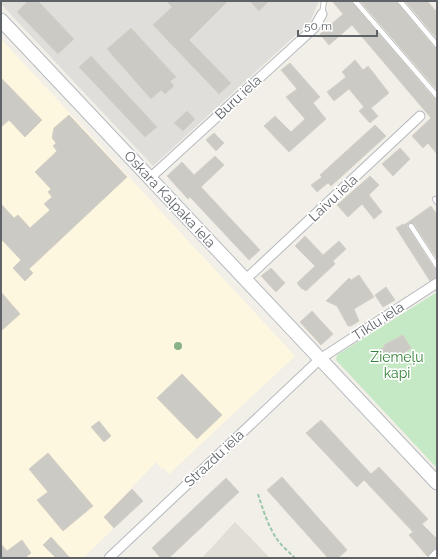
<svg xmlns="http://www.w3.org/2000/svg" width="438" height="559" font-family="Raleway,sans-serif">
<rect width="100%" height="100%" fill="#f1efe8"/>
<polygon fill="#fef7e0" points="1,39 295,356 169,474 164,468 162,469 156,462 104,517 114,528 83,558 1,558"/>
<polygon fill="#e0deda" points="1,1 317,1 318,3 310,22 153,166 1,4"/>
<polygon fill="#e1ded6" points="235,522 270,558 202,558"/>
<polygon fill="#c5e8c5" points="437,292 437,468 336,360 337,355"/>
<g fill="#cccac5" stroke="#d6d1c6">
<polygon points="28,1 38,1 74,39 58,54 17,12"/>
<polygon points="166,1 228,1 189,40 231,83 219,94 153,25 172,7"/>
<polygon points="250,1 269,1 259,11"/>
<polygon points="332,1 351,1 434,98 437,100 437,154 428,143 423,148 412,136 431,118 352,25 329,45 320,34 343,14"/>
<polygon points="360,1 396,1 434,47 437,49 437,90"/>
<polygon points="405,1 427,1 437,12 437,39"/>
<polygon points="131,28 176,77 170,81 174,86 165,94 161,90 151,99 107,49"/>
<polygon points="91,56 157,127 145,137 79,67"/>
<polygon points="355,60 363,70 368,66 389,93 371,108 378,116 370,123 359,111 364,107 349,89 334,101 327,92 346,77 342,72"/>
<polygon points="290,63 320,97 313,103 326,119 289,152 264,126 275,116 291,132 305,119 286,97 297,89 281,70"/>
<polygon points="1,78 42,120 25,137 9,120 1,127"/>
<polygon points="187,111 195,119 183,131 174,123"/>
<polygon points="69,115 127,177 29,269 33,273 25,281 13,268 21,260 1,239 1,204 14,218 18,215 30,228 50,210 44,204 52,197 48,192 51,189 35,172 57,151 53,146 56,143 52,138 54,128"/>
<polygon points="375,125 386,136 331,186 328,183 317,192 311,185 322,177 320,175"/>
<polygon points="214,133 224,143 216,151 206,140"/>
<polygon points="400,148 410,159 393,176 382,164"/>
<polygon points="215,156 224,165 201,187 260,250 249,260 190,197 188,199 167,176 182,162 194,175"/>
<polygon points="370,176 379,185 369,195 382,212 374,219 362,204 348,217 337,205"/>
<polygon points="431,206 437,215 437,259 414,224 409,223 407,226 434,268 437,270 437,277 430,281 396,228 403,224 404,225"/>
<polygon points="305,236 323,255 339,241 346,249 333,261 335,264 306,291 301,288 297,283 315,266 295,246"/>
<polygon points="271,268 285,283 276,292 261,276"/>
<polygon points="359,275 374,297 354,309 359,321 351,326 348,326 337,306 326,301 349,278 351,280"/>
<polygon points="386,287 395,300 383,307 375,295"/>
<polygon points="1,292 20,314 1,331"/>
<polygon points="312,311 333,334 321,345 300,322"/>
<polygon points="403,335 411,348 393,360 393,358 388,361 381,349 385,346 384,345"/>
<polygon points="182,374 222,415 197,439 157,398"/>
<polygon points="321,420 371,474 379,467 428,519 422,524 437,539 437,548 433,550 427,556 409,535 413,532 364,480 357,487 306,433"/>
<polygon points="99,421 111,436 104,442 91,427"/>
<polygon points="48,453 93,506 63,531 37,500 48,492 29,469"/>
<polygon points="282,477 347,550 338,558 328,558 267,490"/>
<polygon points="226,478 239,492 169,558 161,558 152,548"/>
<polygon points="132,489 143,501 114,528 104,517"/>
<polygon points="51,537 70,558 56,558 43,545"/>
<polygon points="22,540 31,553 25,558 1,558 1,544 7,551"/>
</g>
<g fill="none" stroke-linecap="round" stroke-linejoin="round">
<defs>
<g id="lane">
<polyline points="355,1 437,96"/>
<polyline points="400,1 437,45"/>
<polyline points="322,14 324,1"/>
<polyline points="435,199 437,202"/>
<polyline points="411,226 437,266"/>
</g>
<g id="street">
<polyline points="150,178 314,28 322,14"/>
<polyline points="245,280 420,116"/>
<polyline points="109,558 320,359 437,283"/>
<polyline points="433,558 437,554"/>
</g>
<polyline id="secondary" points="1,20 437,483"/>
</defs>
<use href="#lane" stroke="#b5b8bc" stroke-width="6"/>
<use href="#street" stroke="#b5b8bc" stroke-width="11"/>
<use href="#secondary" stroke="#b6babf" stroke-width="15"/>
<path stroke="#9cc7a9" stroke-width="2" stroke-dasharray="4 2" stroke-linecap="butt" d="M258 494C263 510 269 529 279 542 284 548 290 553 295 558"/>
<use href="#lane" stroke="#fff" stroke-width="4.5"/>
<use href="#street" stroke="#fff" stroke-width="9"/>
<use href="#secondary" stroke="#fff" stroke-width="13"/>
</g>
<circle fill="#89b387" cx="178" cy="346" r="4"/>
<g text-anchor="middle" stroke-width="3.5" stroke-linejoin="round" paint-order="stroke">
<g font-size="14" fill="#5f6368" stroke="#fff">
<text transform="translate(238 97) rotate(-43)" y="5">Buru iela</text>
<text transform="translate(333 198) rotate(-43)" y="5">Laivu iela</text>
<text transform="translate(170 199) rotate(47)" y="5">Oskara Kalpaka iela</text>
<text transform="translate(378 321) rotate(-33)" y="5">Tīklu iela</text>
<text transform="translate(214 458) rotate(-43)" y="5">Strazdu iela</text>
</g>
<g font-size="14" fill="#348238" stroke="#fff">
<text x="397" y="362">Ziemeļu<tspan x="397" dy="16">kapi</tspan></text>
</g>
</g>
<rect width="438" height="559" fill="none" stroke="#5f6368" stroke-width="4"/>
<path d="M298 30v6h79v-6" fill="none" stroke="#5f6368" stroke-width="2"/>
<text x="304" y="30" font-size="12" fill="#5f6368" stroke="#ffffff" stroke-width="3" paint-order="stroke">50 m</text>
</svg>
